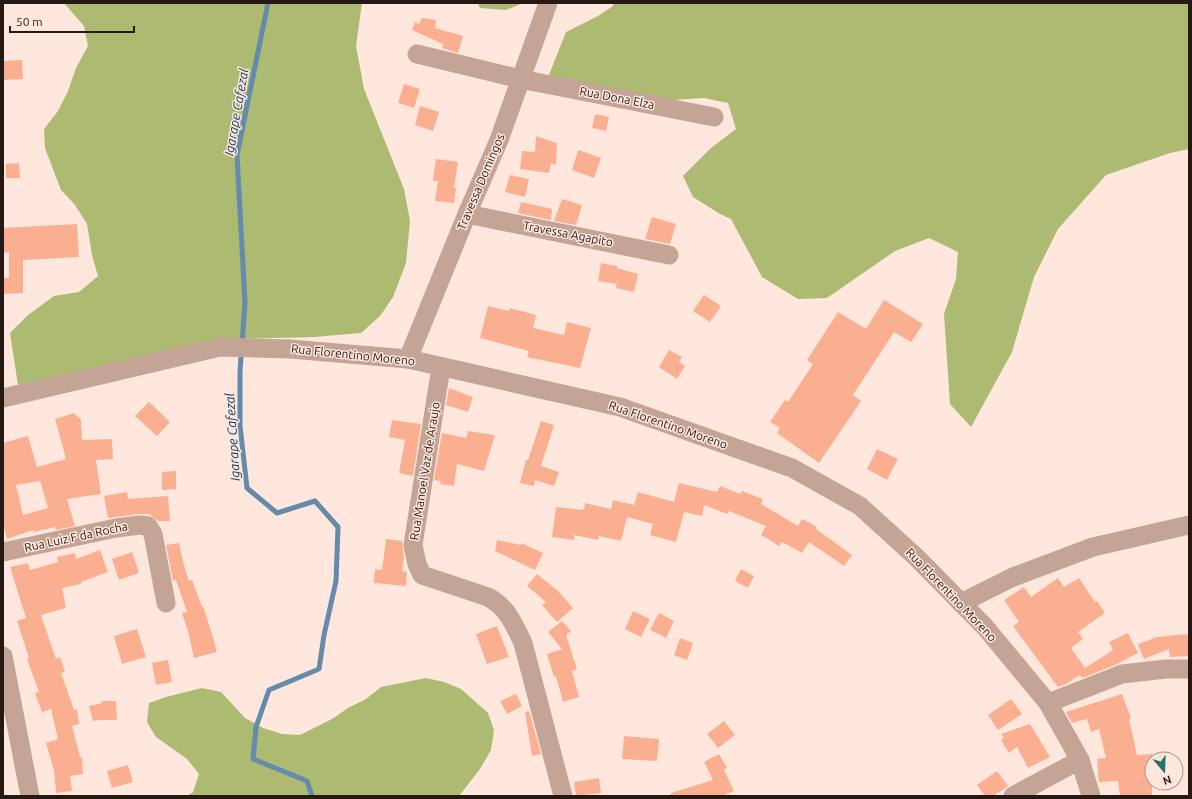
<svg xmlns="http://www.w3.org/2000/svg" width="1192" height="799" font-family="Ubuntu,sans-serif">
<rect width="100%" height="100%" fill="#ffe7de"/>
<g fill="#adba72">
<polygon points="64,3 362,3 356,46 364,89 404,189 410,221 406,263 393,297 380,316 361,333 314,337 234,339 18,385 10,333 28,315 54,296 79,292 98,276 92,255 87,224 75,205 61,190 45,148 44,129 58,111 68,91 76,68 88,46 84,26"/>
<polygon points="478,3 523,3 506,10 480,8"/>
<polygon points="613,3 1189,3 1189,149 1170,153 1106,175 1058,229 1034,277 1012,352 971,427 950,404 944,314 956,279 958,252 929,238 895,251 827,298 798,299 762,277 731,219 720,214 693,197 683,176 711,148 736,129 728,103 704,98 656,101 547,80 566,32 598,16 613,6"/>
<polygon points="426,678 444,682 461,689 488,713 494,730 491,750 480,769 459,796 187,796 193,792 199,774 187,759 156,737 147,722 149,703 166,697 202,688 221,692 245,718 263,728 282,734 300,735 332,719 348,708 366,699 381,687"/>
</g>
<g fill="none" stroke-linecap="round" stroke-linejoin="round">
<polyline stroke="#648aac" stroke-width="5" points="268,3 237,155 245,303 240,371 240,426 247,488 277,513 315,501 338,527 336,581 324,635 319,669 269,690 256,727 253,759 307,781 312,796"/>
</g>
<g fill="#fab090" fill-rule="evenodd">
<polygon points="422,18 436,20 435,28 463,36 458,53 442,48 443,44 412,30 415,22 419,24"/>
<polygon points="22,60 23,79 3,80 3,61"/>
<polygon points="404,84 420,89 414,108 398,103"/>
<polygon points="420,106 439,112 433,131 415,125"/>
<polygon points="595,114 609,117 606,131 592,128"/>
<polygon points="536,136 557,143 556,165 551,163 549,173 520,169 522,151 535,152"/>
<polygon points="578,150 601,158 594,178 572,170"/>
<polygon points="436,159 458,162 454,188 456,188 454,203 435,201 438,181 433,181"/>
<polygon points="19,163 20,178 6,178 6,164"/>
<polygon points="510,175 529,179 525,197 505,192"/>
<polygon points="562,199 582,205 576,225 554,221"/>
<polygon points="521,202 552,209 551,220 518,213"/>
<polygon points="652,217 676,224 670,244 645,239"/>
<polygon points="77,224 79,257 23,260 23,293 3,294 3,278 9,278 9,252 3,253 3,228"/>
<polygon points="601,263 617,266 617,268 638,274 634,292 616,288 617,284 598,281"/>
<polygon points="704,295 721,306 710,322 693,311"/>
<polygon points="884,300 923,324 911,342 894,332 853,395 861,401 819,463 777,433 780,428 770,422 785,400 788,402 813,364 807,360 838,312 866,329"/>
<polygon points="488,306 509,311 510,308 536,315 533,328 564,335 567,322 591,328 580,368 527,357 529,351 480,338"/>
<polygon points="669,350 682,357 679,362 685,366 677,379 659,367"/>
<polygon points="449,388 473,397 468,412 446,405"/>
<polygon points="149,402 170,422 157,436 135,416"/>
<path d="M74 413 81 420 82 440 112 439 113 459 96 460 101 494 67 499 75 526 56 530 55 527 34 532 33 530 7 539 3 523V443L28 436 37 467 66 459 55 419ZM40 481 48 508 23 515 16 485Z"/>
<polygon points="392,420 421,424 413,476 399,473 405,440 389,437"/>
<polygon points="541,421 554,425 541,466 559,472 554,486 535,480 534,486 520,483 526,460 528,460"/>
<polygon points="468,431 495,435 484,471 457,464 454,486 440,484 441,481 434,480 442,433 466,438"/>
<polygon points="877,449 898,459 887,480 867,469"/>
<polygon points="176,471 176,489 162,490 162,472"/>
<polygon points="679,483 717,492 720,486 740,494 742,491 763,499 761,504 798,526 802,519 817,527 816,529 852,555 844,566 809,542 802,553 782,542 779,546 761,535 766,526 729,511 727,514 704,505 702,516 684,512 676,542 650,535 653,524 627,517 621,541 599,536 598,540 574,535 574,540 552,537 556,507 584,510 585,503 611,509 613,500 634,505 638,492 674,502"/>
<polygon points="127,492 128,499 168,496 170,521 158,521 151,516 151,514 139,514 108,518 104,496"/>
<polygon points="386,539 402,541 404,557 402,571 407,572 406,586 374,583 375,569 382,570"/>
<polygon points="497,540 521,545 521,543 543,553 535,570 495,551"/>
<polygon points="179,543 183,562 189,581 192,580 202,607 203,606 212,634 217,652 194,658 188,631 182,613 187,612 176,580 173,581 166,545"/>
<polygon points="100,550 108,572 81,582 81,584 62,588 66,608 41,615 56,659 60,657 65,672 61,673 74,710 77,709 79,724 72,726 80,757 82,757 83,774 70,776 72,791 56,793 54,770 46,743 58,739 51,709 42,712 35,693 39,692 27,659 29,658 17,621 26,618 10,567 28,563 30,570 58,562 57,557 75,553 76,559"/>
<polygon points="132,552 139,573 119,580 112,559"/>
<polygon points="741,569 754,576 748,588 735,581"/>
<polygon points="537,574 558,591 573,608 557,622 542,605 546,602 527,586"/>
<polygon points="1058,578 1064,587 1079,578 1095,602 1097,601 1105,613 1078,632 1083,639 1071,648 1085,668 1113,650 1109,642 1128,633 1138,653 1115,665 1082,678 1080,675 1066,684 1058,687 1013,626 1019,622 1004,600 1024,587 1031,597"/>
<polygon points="633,611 650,619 641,637 625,629"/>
<polygon points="659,613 674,621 666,638 650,630"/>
<polygon points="562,621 571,631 566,635 577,669 572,671 579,697 563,702 556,676 554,677 547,654 562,649 548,632"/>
<polygon points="497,626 509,657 487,664 476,634"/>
<polygon points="137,629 146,657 122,664 114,636"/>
<polygon points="1189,634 1189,656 1170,657 1169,649 1144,659 1138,644 1157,637"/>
<polygon points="680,638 693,643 687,660 674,655"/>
<polygon points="168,660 172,682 156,685 152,663"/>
<polygon points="516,694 522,706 507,714 500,701"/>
<polygon points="1122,694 1131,718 1129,719 1137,755 1152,754 1152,796 1120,796 1118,781 1099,782 1097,759 1106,758 1099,729 1091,732 1087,719 1072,723 1066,712"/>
<polygon points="1011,699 1022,714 998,730 988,715"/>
<polygon points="102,701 116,701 117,720 100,720 93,721 89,706 102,703"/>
<polygon points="529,711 541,754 532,756 525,712"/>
<polygon points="724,721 735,735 718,748 707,734"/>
<polygon points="1030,724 1050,757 1028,768 1017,747 1009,753 1001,740 1004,738 1001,734"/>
<polygon points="624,736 659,739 657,761 622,759"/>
<polygon points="719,754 727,768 724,770 734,791 722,796 671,796 671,793 713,780 704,762"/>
<polygon points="128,765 133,782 112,788 107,771"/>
<polygon points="997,771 1008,786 993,796 985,796 977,785"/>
<polygon points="599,778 601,793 576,796 574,782"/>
</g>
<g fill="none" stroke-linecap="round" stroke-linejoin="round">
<g stroke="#c4a494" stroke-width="19">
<polyline points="417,54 520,79 714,117"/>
<polyline points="467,214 669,255"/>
<polyline points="408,359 467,214 499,140 548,3"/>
<path d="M441 367 413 545 417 564 422 575 488 597C507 607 514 624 523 643L563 796"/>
<polyline points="3,398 220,347 290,349 408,359 620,407 792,468 860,506 916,557 985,627 1048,703 1080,760 1091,796"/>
<polyline points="3,552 116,528 140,525 148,526 153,534 166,603"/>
<polyline points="961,603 1013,577 1093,547 1189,525"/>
<polyline points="3,656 30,796"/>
<polyline points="1048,703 1122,674 1166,669 1189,669"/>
<polyline points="1013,796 1080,760"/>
</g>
</g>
<g text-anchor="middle" stroke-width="3" stroke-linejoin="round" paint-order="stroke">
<g font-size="12" fill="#261913" stroke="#ffe7de">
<text transform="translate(617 98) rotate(11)" y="4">Rua Dona Elza</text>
<text transform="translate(481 182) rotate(-67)" y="4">Travessa Domingos</text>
<text transform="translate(568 234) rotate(11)" y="4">Travessa Agapito</text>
<text transform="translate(353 355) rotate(6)" y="4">Rua Florentino Moreno</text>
<text transform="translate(668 425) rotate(19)" y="4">Rua Florentino Moreno</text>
<text transform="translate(425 471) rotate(-81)" y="4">Rua Manoel Vaz de Araujo</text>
<text transform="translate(76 537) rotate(-12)" y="4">Rua Luiz F da Rocha</text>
<text transform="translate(951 595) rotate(46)" y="4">Rua Florentino Moreno</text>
</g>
<g font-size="13" font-style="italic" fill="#0d3b5d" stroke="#ffe7de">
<text transform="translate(236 112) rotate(-80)" y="5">Igarape Cafezal</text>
<text transform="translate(232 437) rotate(-94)" y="5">Igarape Cafezal</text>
</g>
</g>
<rect width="1192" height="799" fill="none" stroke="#261913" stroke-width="8"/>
<g transform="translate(1164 771) rotate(161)"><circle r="19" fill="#ffe7de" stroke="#a8958d"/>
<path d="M0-3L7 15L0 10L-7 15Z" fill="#2a7169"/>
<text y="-6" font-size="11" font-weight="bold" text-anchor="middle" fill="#261913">N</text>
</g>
<path d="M10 26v6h124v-6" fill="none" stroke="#261913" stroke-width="2"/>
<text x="16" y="26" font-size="12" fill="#261913" stroke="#ffe7de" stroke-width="3" paint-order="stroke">50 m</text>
</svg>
